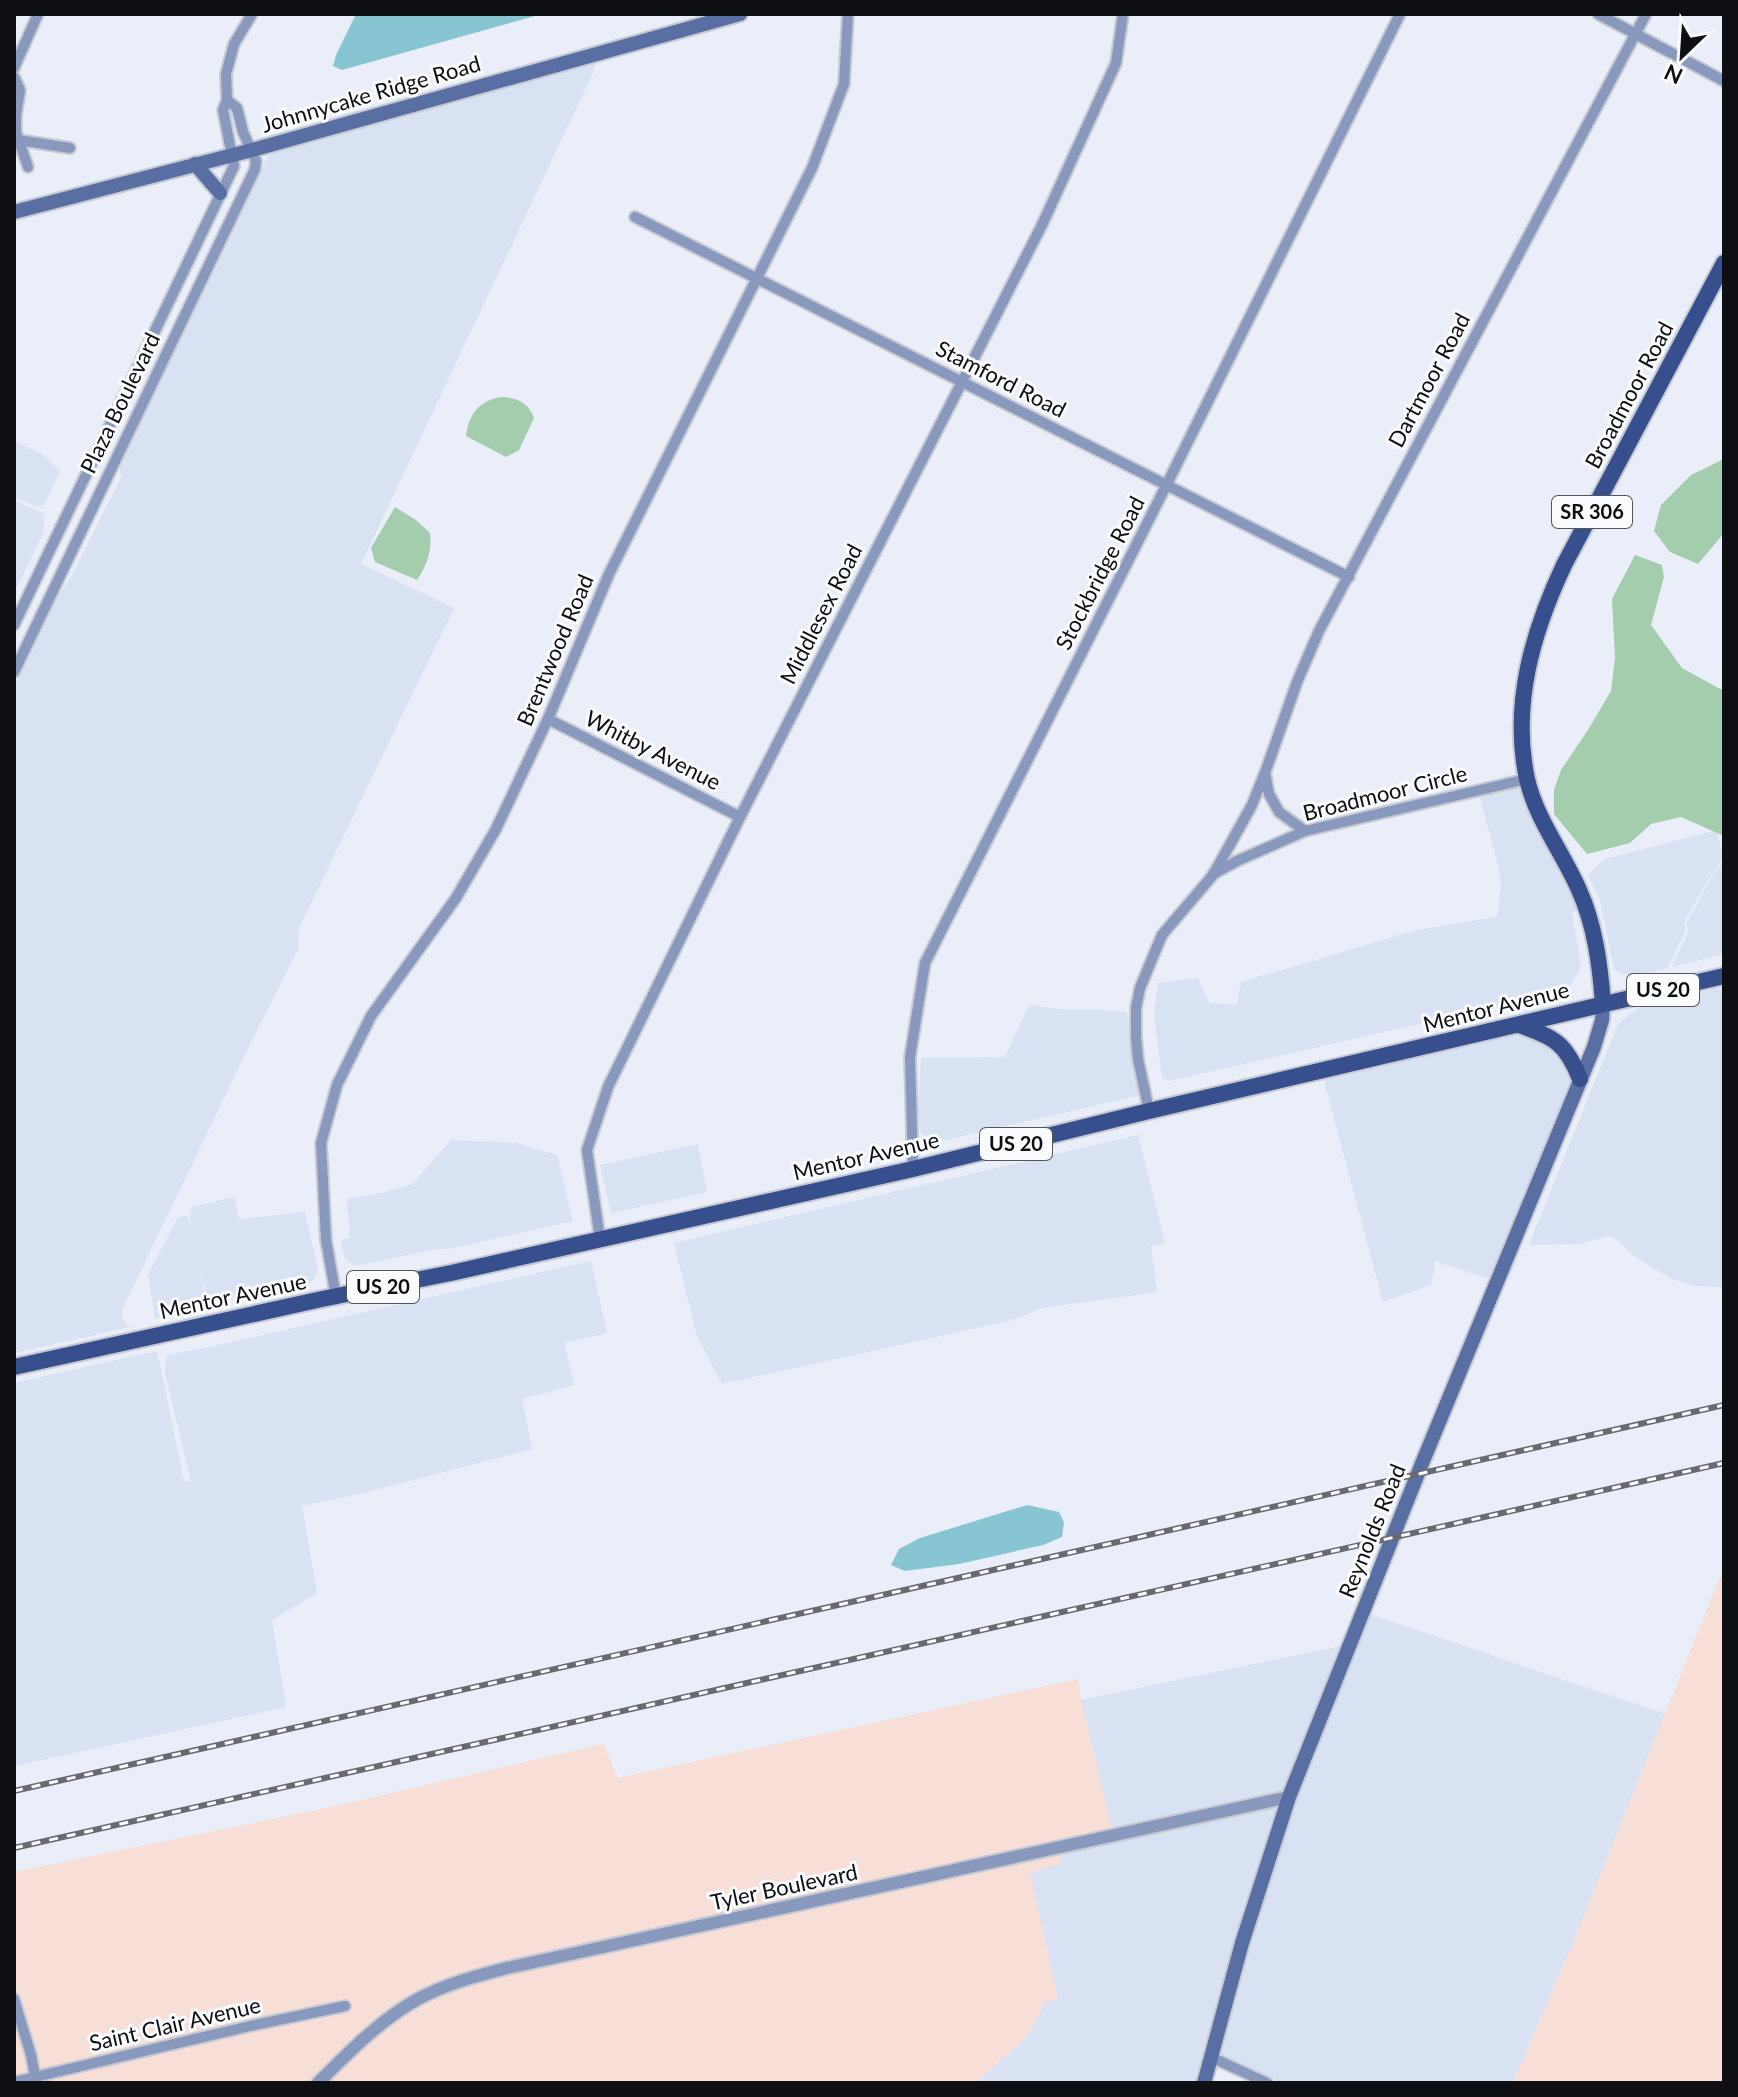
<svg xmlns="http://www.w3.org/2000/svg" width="1738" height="2097" font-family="Lato,sans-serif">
<rect width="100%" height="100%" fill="#e9eef8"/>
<g fill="#d9e2f2">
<polygon points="596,61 593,73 361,564 454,608 299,928 298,949 249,1046 121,1312 124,1321 130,1327 14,1353 14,686 53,604 71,577 122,476 120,473 120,463 266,160 270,154 415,114"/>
<polygon points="14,441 43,455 60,471 44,505 35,506 14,497"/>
<polygon points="14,500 44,514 44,531 14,593"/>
<polygon points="1525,783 1581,909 1572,912 1581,968 1568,990 1169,1081 1162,1078 1154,1014 1158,983 1198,978 1209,1003 1237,1005 1241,982 1413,931 1497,917 1501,884 1497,861 1479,794"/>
<polygon points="1717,830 1723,859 1713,872 1685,920 1685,931 1668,968 1639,975 1623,974 1614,969 1600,900 1588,875 1605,859"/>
<polygon points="1724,862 1724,954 1672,967 1689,930 1686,924 1715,871"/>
<polygon points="1724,987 1724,1287 1694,1286 1672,1279 1637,1258 1617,1240 1609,1236 1579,1244 1529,1245 1618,1024 1638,1008"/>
<polygon points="1029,1005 1068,1010 1096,1009 1127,1012 1141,1095 937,1142 920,1133 918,1110 921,1058 1005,1057"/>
<polygon points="1515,1029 1547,1043 1568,1063 1574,1081 1492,1280 1435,1261 1431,1285 1383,1302 1323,1077"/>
<polygon points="1138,1135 1165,1243 1151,1246 1157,1292 1042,1308 1013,1320 722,1384 697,1336 674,1243"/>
<polygon points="451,1140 517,1143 557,1155 573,1221 454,1248 431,1250 356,1266 345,1259 341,1240 350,1238 347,1199 381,1193 413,1184"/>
<polygon points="698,1144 707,1192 611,1213 600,1165"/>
<polygon points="234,1197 239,1219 305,1212 318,1271 311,1283 208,1302 196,1251 206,1300 199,1302 199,1308 155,1318 148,1275 178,1217 187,1216 191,1226 190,1216 192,1207"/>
<polygon points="591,1261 607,1333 564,1343 574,1385 522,1399 532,1449 367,1492 302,1506 317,1593 272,1620 286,1707 14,1766 14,1383 157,1351 184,1481 191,1482 165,1373 167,1355 205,1348"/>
<polygon points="1367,1613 1665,1714 1574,1941 1513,2083 1276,2083 1216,2055 1289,1810"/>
<polygon points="1346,1645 1200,2083 975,2083 1026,2038 1045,2002 1058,1998 1029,1873 1062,1840 1112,1829 1081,1700"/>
</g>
<g fill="#f7ded7">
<polygon points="1724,1577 1724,2083 1513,2083 1574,1941 1719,1579"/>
<polygon points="1078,1679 1081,1700 1112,1829 1063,1840 1062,1862 1030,1873 1058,1999 1045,2002 1026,2038 975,2083 14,2083 14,1872 331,1807 603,1744 618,1778"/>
</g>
<g fill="#a4cdae">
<path d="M501 397C518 398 528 402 534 418L519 450 506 457 466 436C468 415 480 400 501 397Z"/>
<polygon points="1724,459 1724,533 1698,564 1670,552 1654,531 1661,505 1691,475"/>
<path d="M395 507 416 520 430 533C432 551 427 565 417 580L375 562 371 548Z"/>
<polygon points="1635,555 1662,565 1664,577 1651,625 1682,668 1724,691 1724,836 1681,817 1651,824 1630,843 1587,854 1554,814 1554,790 1561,770 1588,730 1611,691 1615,658 1612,599"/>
</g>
<g fill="#86c5d1">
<polygon points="356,14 542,14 342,70 333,66 336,55"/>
<polygon points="1027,1505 1059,1512 1064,1522 1062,1537 1043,1545 959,1564 905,1571 891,1565 899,1549 920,1538"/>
</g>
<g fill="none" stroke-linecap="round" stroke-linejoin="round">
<defs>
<g id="minor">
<polyline points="1598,14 1724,81"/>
<polyline points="14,68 38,14"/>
<polyline points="14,77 20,90 16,115 16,132 28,167"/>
<polyline points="18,140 70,148"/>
<polyline points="635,217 1349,577"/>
<polyline points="14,625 234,166 223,110 227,100 226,74 234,44 252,14"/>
<polyline points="14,672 255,169 256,161 243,132 237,108 227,100"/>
<polyline points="548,719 740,817"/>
<polyline points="1305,831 1279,812 1269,794 1265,773 1297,682 1319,631 1646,14"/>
<polyline points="1213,874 1237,861 1305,831 1527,779"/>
<polyline points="1149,1111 1138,1059 1136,1037 1136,1008 1140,988 1162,935 1213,875 1252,805 1264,775"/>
<polyline points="913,1169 910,1057 925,963 1167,484 1400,14"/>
<polyline points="600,1239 587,1150 608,1087 740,817 1042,225 1116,63 1123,14"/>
<polyline points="336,1297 326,1240 321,1143 337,1085 371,1016 456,898 496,829 548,719 609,574 812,168 844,84 848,14"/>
<polyline points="14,1999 31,2055 36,2081"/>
<polyline points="1211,2057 1267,2083"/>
<polyline points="14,2082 250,2026 345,2006"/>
</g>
<path id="tertiary" d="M318 2083C349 2052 380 2020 418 1999 446 1984 476 1976 507 1968L1289 1797"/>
<g id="secondary">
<polyline points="195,164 220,193"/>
<polyline points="14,212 252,150 740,14"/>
<polyline points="1204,2083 1242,1943 1289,1797 1423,1461 1594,1047 1602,1020 1603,1003"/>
</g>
<g id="primary">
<path d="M1603 1003C1600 965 1595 925 1579 890 1563 853 1536 819 1527 779 1511 704 1533 631 1564 565L1724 263"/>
<path d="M1519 1025C1554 1037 1566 1043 1580 1079"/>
<polyline points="14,1367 322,1299 451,1273 913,1169 1149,1111 1724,976"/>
</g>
</defs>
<use href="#minor" stroke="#c6cad3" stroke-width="14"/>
<use href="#tertiary" stroke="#c6cad3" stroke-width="16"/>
<use href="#secondary" stroke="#c6cad3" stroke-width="18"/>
<use href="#primary" stroke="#c6cad3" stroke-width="20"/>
<use href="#minor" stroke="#8998bd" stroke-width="10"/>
<use href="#tertiary" stroke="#8998bd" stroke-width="12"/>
<use href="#secondary" stroke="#596ea2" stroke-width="14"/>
<use href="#primary" stroke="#384f8e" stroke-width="16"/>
<defs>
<g id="rail">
<polyline points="14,1791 1724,1405"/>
<polyline points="14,1848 1724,1463"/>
</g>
</defs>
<use href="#rail" stroke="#676a70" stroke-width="6"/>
<use href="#rail" stroke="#fafbfd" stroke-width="3" stroke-dasharray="9" stroke-linecap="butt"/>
</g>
<g text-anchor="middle" stroke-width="6" stroke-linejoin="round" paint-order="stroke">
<g fill="#fafbfd" stroke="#545658" stroke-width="2">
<rect x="1552" y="496" width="80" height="32" rx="6"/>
<rect x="1627" y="974" width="72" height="32" rx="6"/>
<rect x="980" y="1128" width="72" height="32" rx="6"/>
<rect x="347" y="1271" width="72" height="32" rx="6"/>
</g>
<g font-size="20" font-weight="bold" fill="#0d0f12">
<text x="1592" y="519">SR 306</text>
<text x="1663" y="997">US 20</text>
<text x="1016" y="1151">US 20</text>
<text x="383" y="1294">US 20</text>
</g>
<g font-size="22" fill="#0d0f12" stroke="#fafbfd">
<text transform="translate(371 94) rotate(-16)" y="8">Johnnycake Ridge Road</text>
<text transform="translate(1001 379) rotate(27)" y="8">Stamford Road</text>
<text transform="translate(1429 380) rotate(-62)" y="8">Dartmoor Road</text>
<text transform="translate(1629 395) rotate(-62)" y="8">Broadmoor Road</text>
<text transform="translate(120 403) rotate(-64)" y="8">Plaza Boulevard</text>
<text transform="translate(1100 573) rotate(-63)" y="8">Stockbridge Road</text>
<text transform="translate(821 614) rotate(-63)" y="8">Middlesex Road</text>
<text transform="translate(555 650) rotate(-67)" y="8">Brentwood Road</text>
<text transform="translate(653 750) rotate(27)" y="8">Whitby Avenue</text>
<text transform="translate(1385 793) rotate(-14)" y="8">Broadmoor Circle</text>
<text transform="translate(1496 1007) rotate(-14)" y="8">Mentor Avenue</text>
<text transform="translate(866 1156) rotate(-13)" y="8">Mentor Avenue</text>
<text transform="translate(233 1296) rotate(-12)" y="8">Mentor Avenue</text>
<text transform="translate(1372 1531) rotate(-68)" y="8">Reynolds Road</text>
<text transform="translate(784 1887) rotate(-12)" y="8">Tyler Boulevard</text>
<text transform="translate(175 2024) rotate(-13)" y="8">Saint Clair Avenue</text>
</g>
</g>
<rect width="1738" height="2097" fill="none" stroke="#0d0f12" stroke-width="32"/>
<g transform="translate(1682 56) rotate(205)" stroke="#fafbfd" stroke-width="6" paint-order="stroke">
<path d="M0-6L14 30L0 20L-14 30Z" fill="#0d0f12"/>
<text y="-12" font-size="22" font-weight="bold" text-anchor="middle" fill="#0d0f12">N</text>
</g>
</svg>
